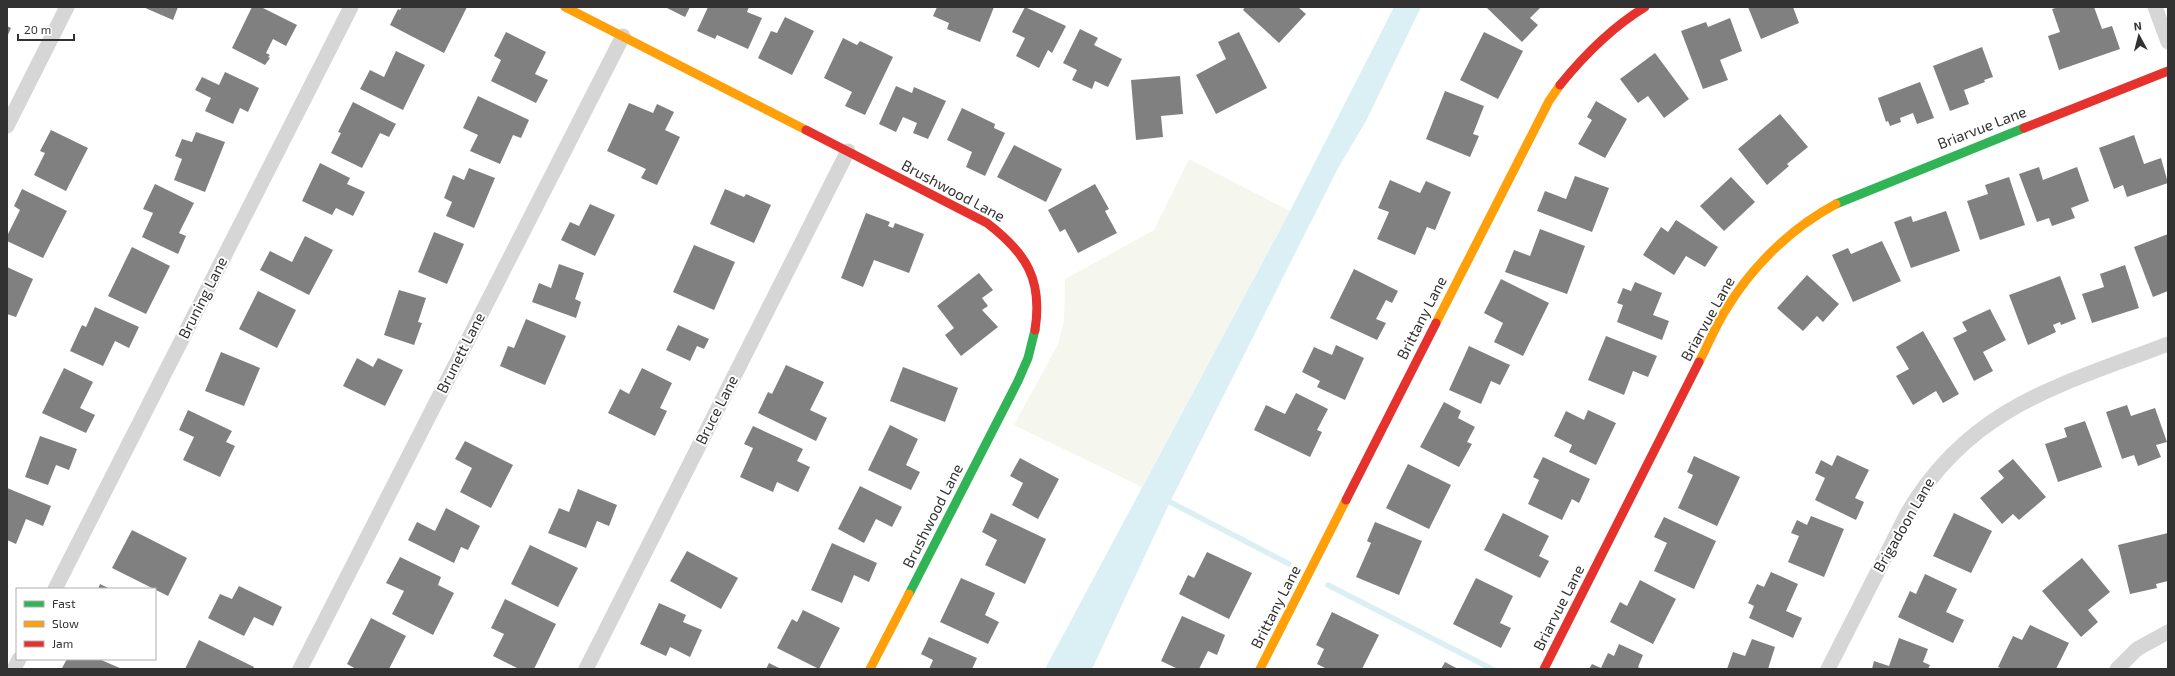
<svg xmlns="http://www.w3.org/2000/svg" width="2175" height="676" font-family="'Exo 2',sans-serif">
<rect width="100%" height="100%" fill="#fff"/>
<polygon fill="#f5f7ee" points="1189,159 1290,211 1142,487 1014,425 1058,344 1064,321 1065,279 1154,230"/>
<polygon fill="#dbf0f4" points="1394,7 1421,7 1366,121 1338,168 1170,502 1092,669 1045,669 1290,211"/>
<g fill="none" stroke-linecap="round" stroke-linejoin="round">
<g stroke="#dbf0f4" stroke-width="5.5">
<polyline points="1170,502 1289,564"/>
<polyline points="1328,585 1492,669"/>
</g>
</g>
<g fill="#808080">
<polygon points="143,7 178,7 173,20"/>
<polygon points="252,7 261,7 297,25 286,46 273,39 266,53 270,55 268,57 270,58 265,65 232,48"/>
<polygon points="402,7 467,7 444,53 390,25 398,9 400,10"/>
<polygon points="665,7 690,7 685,17"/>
<polygon points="708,7 749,7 747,12 762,18 748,49 717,35 715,39 697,31"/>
<polygon points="937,7 994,7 980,42 947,29 949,23 933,16"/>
<polygon points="1025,7 1066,26 1052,53 1048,50 1039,68 1016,56 1025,38 1012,32"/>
<polygon points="1245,7 1298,7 1306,14 1279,43 1243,10"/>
<polygon points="1486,7 1541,7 1530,18 1538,25 1522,42"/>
<polygon points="1748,7 1793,7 1799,23 1761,39"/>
<polygon points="2059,7 2094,7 2102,29 2112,26 2120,49 2059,70 2048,36 2060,32 2052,9"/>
<polygon points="785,17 814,31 792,75 758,58 771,31 777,33"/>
<polygon points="1730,18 1742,51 1720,60 1728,80 1703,89 1681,31 1706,22 1708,27"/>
<polygon points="7,26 11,28 7,37"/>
<polygon points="1080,29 1098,38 1094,45 1122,59 1108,87 1095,81 1092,89 1072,80 1077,70 1063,63"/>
<polygon points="506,32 546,52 535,74 548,80 536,103 491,81 501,60 494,56"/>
<polygon points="1239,32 1267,88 1216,114 1196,75 1226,59 1218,42"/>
<polygon points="1484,32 1523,51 1498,99 1460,80"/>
<polygon points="843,38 857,45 860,41 893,57 865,115 845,106 852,92 824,78"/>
<polygon points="1982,47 1993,77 1984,80 1985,82 1964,90 1969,104 1950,111 1933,66"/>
<polygon points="396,51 425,65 403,110 360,89 370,70 384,77"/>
<polygon points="1655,53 1689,99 1664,118 1648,96 1638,103 1620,79"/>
<polygon points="225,72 259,88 248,112 240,108 233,124 205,111 211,98 195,90 202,77 219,85"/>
<polygon points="1180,76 1183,114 1161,116 1163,137 1136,140 1131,80"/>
<polygon points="1920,82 1934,118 1917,124 1913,113 1900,118 1901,122 1890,126 1888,121 1886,122 1878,98"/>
<polygon points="896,86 912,93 914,87 946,101 928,139 913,133 917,123 903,117 896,132 879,124"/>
<polygon points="1445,91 1484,106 1473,134 1479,136 1470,157 1426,139"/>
<polygon points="478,96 529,120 521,138 513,135 500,164 470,151 478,135 463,128"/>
<polygon points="1596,101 1627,119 1605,158 1578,144 1592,120 1587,117"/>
<polygon points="353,102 396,124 389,137 380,133 362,168 331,153 341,133 338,132"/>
<polygon points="629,103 653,113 657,104 674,112 665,130 680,137 657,185 641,178 646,169 607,151"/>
<polygon points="962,108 995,124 994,128 1005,133 985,176 966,167 972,152 947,140"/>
<polygon points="1780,114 1808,147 1787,164 1789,166 1767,185 1738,149"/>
<polygon points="51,130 88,148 66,191 34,175 45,153 40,151"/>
<polygon points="196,132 225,142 205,192 174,180 182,159 175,156 182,139 192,142"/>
<polygon points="2134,135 2144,164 2161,158 2168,183 2127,197 2123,185 2114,189 2099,148"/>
<polygon points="1014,145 1062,169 1046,202 997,177"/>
<polygon points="320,163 350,178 347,184 365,192 353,216 336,208 332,215 302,201"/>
<polygon points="2039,167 2043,180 2077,167 2089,201 2071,208 2075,218 2052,226 2049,218 2037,222 2019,174"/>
<polygon points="469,168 495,178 474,228 446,216 452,202 444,198 453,175 464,180"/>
<polygon points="1575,176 1609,188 1592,232 1537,211 1545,191 1566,199"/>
<polygon points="1731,177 1755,202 1724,231 1700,206"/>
<polygon points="2009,177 2025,225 1980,240 1967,201 1988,194 1985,185"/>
<polygon points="1390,180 1420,193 1426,181 1451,192 1435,230 1427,227 1415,255 1377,239 1389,212 1378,208"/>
<polygon points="155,184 194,203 179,233 186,236 178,254 142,237 153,213 143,209"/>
<polygon points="1095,184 1109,209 1105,211 1117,233 1078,253 1065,229 1060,232 1048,210"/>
<polygon points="22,189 67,211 43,258 7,241 7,236 20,210 14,206"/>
<polygon points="725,189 744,197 746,194 771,205 754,243 710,224"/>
<polygon points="590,204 615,215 595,256 561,240 570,222 579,226"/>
<polygon points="1946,211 1960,251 1911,268 1894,222 1911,216 1913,222"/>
<polygon points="866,213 890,222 888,226 893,228 895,223 924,234 909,273 874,260 863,287 841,278"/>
<polygon points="1676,220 1718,247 1705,267 1686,256 1674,275 1643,255 1661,227 1668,232"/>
<polygon points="1540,229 1585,246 1567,294 1505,272 1514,250 1530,256"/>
<polygon points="434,232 464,244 447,284 418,272"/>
<polygon points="2168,234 2168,291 2153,297 2134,247"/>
<polygon points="305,236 333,250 309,295 260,270 270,251 292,262"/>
<polygon points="1882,241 1901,281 1853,302 1832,255 1848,248 1851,254"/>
<polygon points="694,245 735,262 714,310 673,292"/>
<polygon points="132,247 170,266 146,314 108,296"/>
<polygon points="559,264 584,273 575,299 581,302 576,318 532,302 539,283 551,288"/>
<polygon points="2125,265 2139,308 2092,323 2082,294 2104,287 2100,274"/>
<polygon points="7,267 33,279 16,317 7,314"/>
<polygon points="1354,269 1398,291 1392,303 1386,300 1376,319 1386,323 1377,340 1330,318"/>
<polygon points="979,273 993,290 982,298 988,306 982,310 998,327 961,356 945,335 954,328 937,306"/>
<polygon points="1807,275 1839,304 1823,322 1817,316 1803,331 1777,308"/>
<polygon points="2060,276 2076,319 2061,325 2060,322 2053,325 2056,332 2028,345 2009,295"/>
<polygon points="1501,279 1549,303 1523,356 1494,342 1503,323 1484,313"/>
<polygon points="1635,282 1662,293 1653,315 1669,321 1662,340 1617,322 1623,305 1617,303 1623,288 1631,291"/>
<polygon points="399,290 426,298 418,322 422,323 414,345 384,335"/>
<polygon points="258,291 296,310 277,348 239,329"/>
<polygon points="95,307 139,327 129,348 115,341 103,366 70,351 82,325 86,327"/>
<polygon points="1990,309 2006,340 1983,352 1993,371 1974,381 1953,338 1967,331 1962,322"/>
<polygon points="526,319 566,336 545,385 500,366 508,346 514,348"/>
<polygon points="678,325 709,339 704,349 697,346 690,361 666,350"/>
<polygon points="1923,331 1959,394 1943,403 1936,391 1913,405 1896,376 1909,369 1896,347"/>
<polygon points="1606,336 1657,356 1648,377 1633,371 1624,395 1588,380"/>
<polygon points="1336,345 1364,358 1345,400 1317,387 1320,381 1302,372 1314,347 1332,355"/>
<polygon points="1469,346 1510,365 1500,385 1491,381 1481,404 1449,390"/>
<polygon points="221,352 260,368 244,406 205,391"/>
<polygon points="357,358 373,367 378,358 403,370 385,406 343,386"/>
<polygon points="786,365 824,382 810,410 827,418 816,441 758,413 768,392 772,394"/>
<polygon points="903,367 958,388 945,422 890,401"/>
<polygon points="64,368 93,382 80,408 95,415 86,433 42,413"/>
<polygon points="642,368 672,383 660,408 667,411 655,436 608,413 620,389 629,394"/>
<polygon points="1296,393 1328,409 1317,430 1322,432 1310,457 1254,430 1266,405 1285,414"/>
<polygon points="1444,402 1461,411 1458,418 1475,427 1467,442 1472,444 1459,467 1420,447"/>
<polygon points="2127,405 2131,416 2155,408 2167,442 2156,445 2161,457 2138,466 2134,455 2122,459 2106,412"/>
<polygon points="188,410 232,431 226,442 235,446 220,477 183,460 194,437 179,430"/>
<polygon points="1588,410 1616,423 1596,465 1569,452 1572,445 1554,436 1566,411 1584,420"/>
<polygon points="2085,421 2102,467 2058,482 2045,444 2067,437 2064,428"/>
<polygon points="890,425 918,439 906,465 920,472 911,490 868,470"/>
<polygon points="753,426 803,449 797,461 810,467 798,492 777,482 773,492 740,477 753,448 744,444"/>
<polygon points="40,436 77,449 69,470 56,465 48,485 25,477"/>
<polygon points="465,441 513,465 491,508 460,492 472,468 455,459"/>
<polygon points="1837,455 1869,470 1855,498 1864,502 1856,520 1815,500 1825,478 1815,473 1821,460 1832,466"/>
<polygon points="1694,456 1740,477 1717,526 1678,508 1693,475 1687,472"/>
<polygon points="1543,457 1590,479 1579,503 1572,499 1562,520 1528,504 1539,480 1533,477"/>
<polygon points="1020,458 1059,479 1038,519 1012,505 1023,483 1010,476"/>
<polygon points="2013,459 2046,497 2019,520 2013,514 2002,524 1980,498 2004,478 1998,471"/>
<polygon points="1408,464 1451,485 1429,529 1386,508"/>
<polygon points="860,486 902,507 892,527 876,519 864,543 838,529"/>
<polygon points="7,488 51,506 43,526 26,519 16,544 7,540"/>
<polygon points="578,489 617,505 609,526 597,521 586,548 548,533 559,508 569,512"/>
<polygon points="446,508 480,526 468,550 461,547 454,563 408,540 417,522 435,531"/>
<polygon points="991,513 1046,539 1025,584 985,565 997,540 982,532"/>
<polygon points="1503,513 1549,536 1539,556 1549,561 1540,578 1484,550"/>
<polygon points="1954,513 1992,531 1971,573 1933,556"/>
<polygon points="1811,516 1844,529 1824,577 1788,562 1799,536 1791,533 1797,520 1807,525"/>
<polygon points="1664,517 1716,541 1694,589 1654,571 1667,543 1654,537"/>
<polygon points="1375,522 1422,541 1399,595 1356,577 1371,543 1367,541"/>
<polygon points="132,530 187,558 168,596 112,568"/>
<polygon points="2168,533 2168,581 2156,584 2157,588 2130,594 2118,545"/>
<polygon points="832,543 877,563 869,582 854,575 842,603 811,590"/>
<polygon points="530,545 578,568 558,607 511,584"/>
<polygon points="687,551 738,578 721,609 670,581"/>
<polygon points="1207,552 1252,573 1229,619 1179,594 1188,575 1194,578"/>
<polygon points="400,557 441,577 438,585 454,593 433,635 392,614 404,591 386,583"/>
<polygon points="2082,558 2110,592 2088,610 2098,622 2081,637 2042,591"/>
<polygon points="1771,572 1798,584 1786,611 1802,618 1793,638 1749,618 1754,606 1748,603 1757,584 1764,587"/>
<polygon points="1925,574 1957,589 1946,612 1964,620 1953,643 1898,617 1910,591 1916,594"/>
<polygon points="961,578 995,593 985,615 999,622 988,644 940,622"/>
<polygon points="1476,578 1513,596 1500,623 1511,628 1501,648 1453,624"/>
<polygon points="1640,580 1676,599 1653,644 1610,622 1620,602 1627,606"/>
<polygon points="100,584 110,589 98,589"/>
<polygon points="239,586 282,607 273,626 254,617 244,636 208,618 220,594 232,599"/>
<polygon points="505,599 556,624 534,669 519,669 493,656 504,634 491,628"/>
<polygon points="659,603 686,615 683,622 702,630 690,657 670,647 666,656 640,644"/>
<polygon points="803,610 840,628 819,669 777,648 792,619 797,622"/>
<polygon points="1332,612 1379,635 1362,669 1327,669 1317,664 1324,649 1316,645"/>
<polygon points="1182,616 1225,635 1217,655 1208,651 1199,669 1178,669 1161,661"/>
<polygon points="371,618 406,636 389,669 356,669 347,664"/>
<polygon points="2030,625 2069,643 2056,669 2003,669 1998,667 2013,636 2022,640"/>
<polygon points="929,637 977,658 972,669 929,669 933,660 921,654"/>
<polygon points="1899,638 1928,649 1923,662 1930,665 1928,669 1872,669 1874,661 1889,666"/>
<polygon points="1752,639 1775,647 1768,669 1727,669 1733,652 1745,656"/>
<polygon points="199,640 254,667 253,669 185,669"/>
<polygon points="1619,644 1643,655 1638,667 1641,669 1589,669 1592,664 1601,668 1608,653 1614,656"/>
<polygon points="67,659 99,659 122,669 65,669 62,668"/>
<polygon points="1445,662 1458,669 1441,669"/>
<polygon points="769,663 781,669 766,669"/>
</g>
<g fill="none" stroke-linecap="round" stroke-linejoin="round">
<g stroke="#d6d6d6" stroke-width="15">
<polyline points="2155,7 2168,42"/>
<polyline points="7,126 67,7"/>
<polyline points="55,589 351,7"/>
<polyline points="14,669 19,659"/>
<polyline points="300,669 623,36"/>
<polyline points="586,669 848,151"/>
<path d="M1828 669 1908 512C1971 406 2061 385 2168 344"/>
<polyline points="2117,669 2137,649 2168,632"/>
</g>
<g stroke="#30b455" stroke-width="9">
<polyline points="1836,204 2024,128"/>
<polyline points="909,594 1018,381 1028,358 1035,330"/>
</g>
<g stroke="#ff9f0a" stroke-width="9">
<polyline points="565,7 806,130"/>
<polyline points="1436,323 1549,101 1560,85"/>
<path d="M1699 362C1708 345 1715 327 1725 311 1752 266 1791 228 1836 204"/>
<polyline points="870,669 909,594"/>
<polyline points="1260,669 1346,500"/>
</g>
<g stroke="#e5322d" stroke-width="9">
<path d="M1560 85C1585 54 1611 28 1645 7"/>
<polyline points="2024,128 2168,71"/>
<path d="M806 130 987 223C1026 253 1043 279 1035 330"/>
<polyline points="1346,500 1436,323"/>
<polyline points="1544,669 1699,362"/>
</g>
</g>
<g text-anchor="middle" stroke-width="4" stroke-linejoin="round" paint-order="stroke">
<g font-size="15" fill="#323232" stroke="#fff">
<text transform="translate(1982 128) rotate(-21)" y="5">Briarvue Lane</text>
<text transform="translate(953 191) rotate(28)" y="5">Brushwood Lane</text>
<text transform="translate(203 298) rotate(-63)" y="5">Bruning Lane</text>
<text transform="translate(1422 318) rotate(-63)" y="5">Brittany Lane</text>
<text transform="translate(1708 319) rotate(-61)" y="5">Briarvue Lane</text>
<text transform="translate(461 353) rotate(-63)" y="5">Brunett Lane</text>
<text transform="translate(717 410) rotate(-63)" y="5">Bruce Lane</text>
<text transform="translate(933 516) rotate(-63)" y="5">Brushwood Lane</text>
<text transform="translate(1904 525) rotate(-60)" y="5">Brigadoon Lane</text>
<text transform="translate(1276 607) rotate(-63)" y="5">Brittany Lane</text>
<text transform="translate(1559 608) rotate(-63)" y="5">Briarvue Lane</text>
</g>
</g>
<rect width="2175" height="676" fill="none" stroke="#323232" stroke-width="16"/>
<rect x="16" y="588" width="140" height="72" fill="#ffffff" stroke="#adadad"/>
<rect x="24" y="601" width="20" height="6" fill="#30b455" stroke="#adadad"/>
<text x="52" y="608" font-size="12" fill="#323232">Fast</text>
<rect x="24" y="621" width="20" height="6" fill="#ff9f0a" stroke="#adadad"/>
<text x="52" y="628" font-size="12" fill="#323232">Slow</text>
<rect x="24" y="641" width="20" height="6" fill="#e5322d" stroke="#adadad"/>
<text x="52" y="648" font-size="12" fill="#323232">Jam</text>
<g transform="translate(2139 36) rotate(353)" stroke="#ffffff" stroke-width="3" paint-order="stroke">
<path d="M0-3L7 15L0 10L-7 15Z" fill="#323232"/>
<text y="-6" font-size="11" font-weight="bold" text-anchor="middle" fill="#323232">N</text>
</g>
<path d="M18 34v6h56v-6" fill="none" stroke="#323232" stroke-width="2"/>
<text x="24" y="34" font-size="12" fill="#323232" stroke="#ffffff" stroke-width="3" paint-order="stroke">20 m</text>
</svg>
